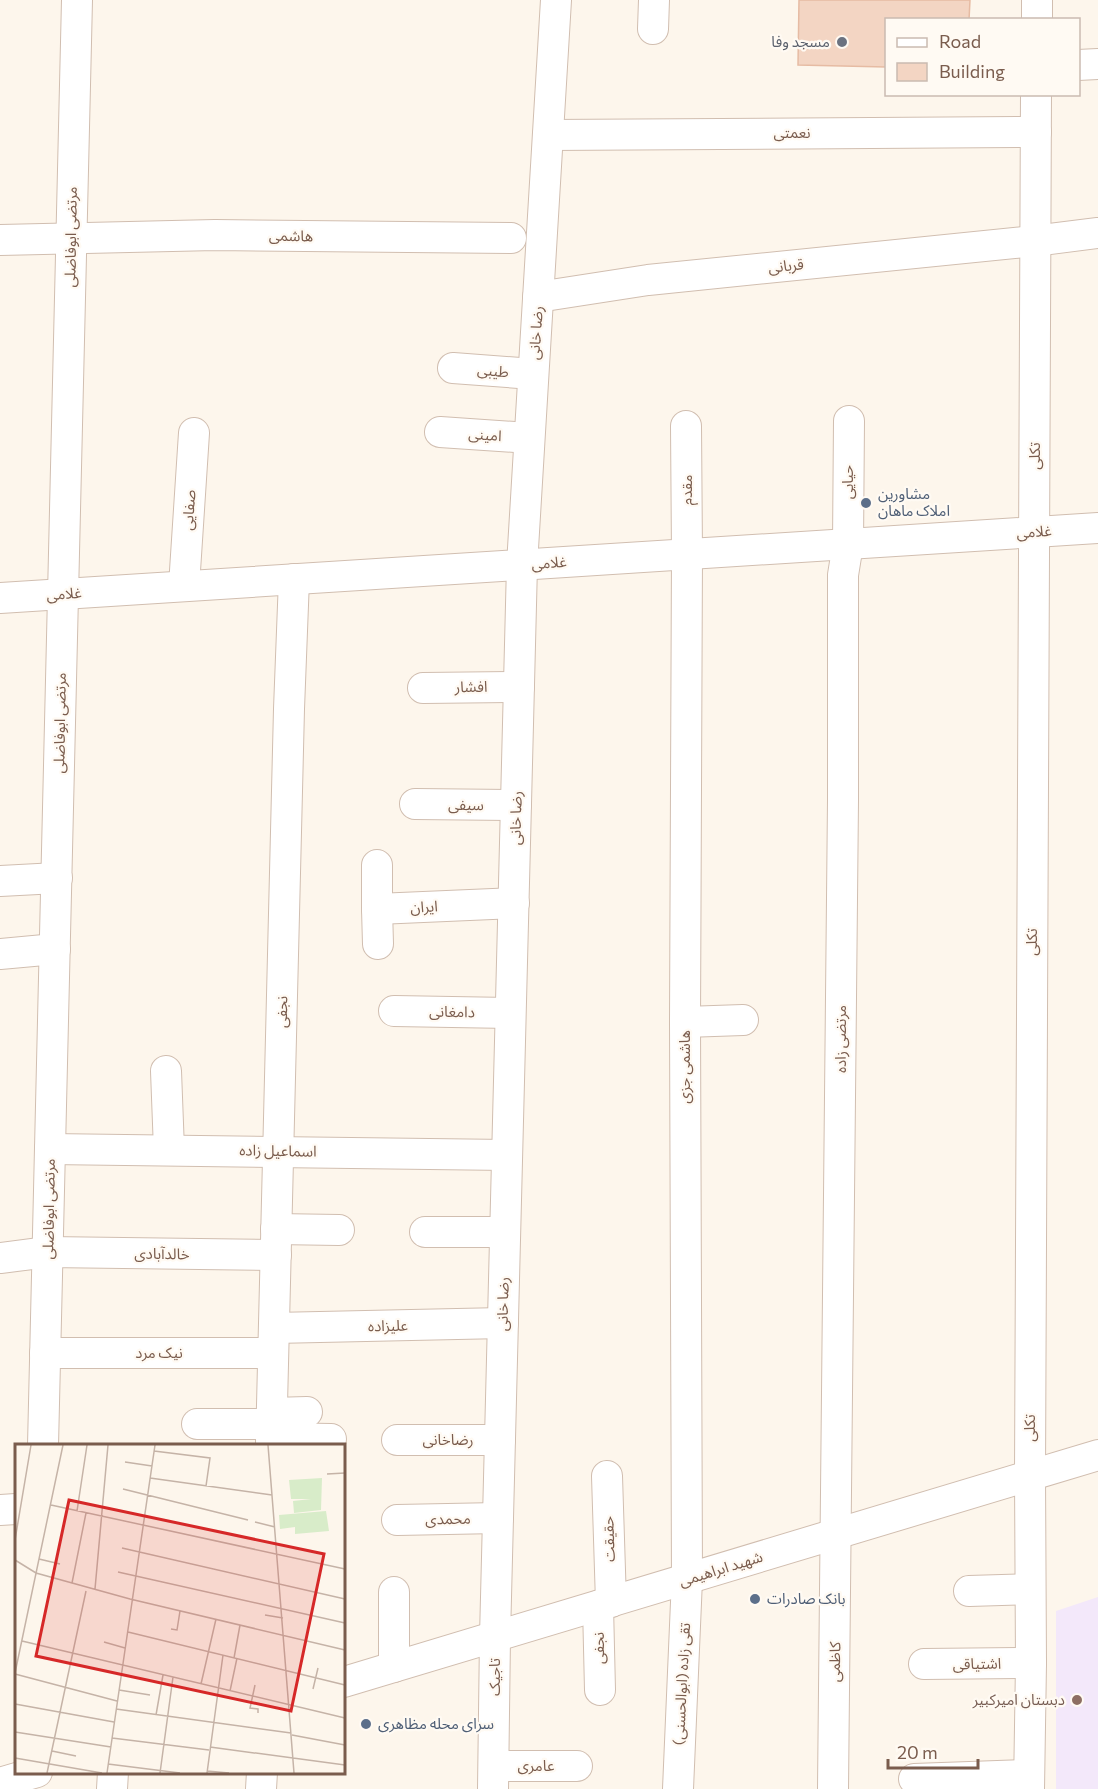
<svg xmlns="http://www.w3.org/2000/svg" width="1098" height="1789" font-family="Commissioner,'Noto Sans Arabic',sans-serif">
<rect width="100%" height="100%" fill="#fdf6ec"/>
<polygon fill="#f3e8fa" points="1098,1597 1098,1789 1056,1789 1056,1611"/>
<polygon fill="#f3d5c3" stroke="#e6bba3" stroke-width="1.5" points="799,0 970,0 969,20 886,20 886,67 798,65"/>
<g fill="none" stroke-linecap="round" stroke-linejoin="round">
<defs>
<g id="minor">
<polyline points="1037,20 1037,0"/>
<polyline points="653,29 654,0"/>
<polyline points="1078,65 1098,64"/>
<polyline points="548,135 1036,132"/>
<polyline points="0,240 215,235 511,238"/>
<polyline points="538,297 648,280 1034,241 1098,233"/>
<polyline points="453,368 533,374"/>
<polyline points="440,432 529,438"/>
<polyline points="184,586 194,433"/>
<polyline points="0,598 1098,528"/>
<polyline points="423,688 519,687"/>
<polyline points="415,804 516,805"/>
<polyline points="377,865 377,909 514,903"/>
<polyline points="0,881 57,878"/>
<polyline points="377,909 378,944"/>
<polyline points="0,954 55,949"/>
<polyline points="394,1011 510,1013"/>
<polyline points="685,1022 743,1020"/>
<polyline points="166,1071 169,1150"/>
<polyline points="50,1149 507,1155"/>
<polyline points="276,1229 339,1230"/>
<polyline points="425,1232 505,1232"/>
<polyline points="0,1258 48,1252 276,1255"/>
<polyline points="274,1328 503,1323"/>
<polyline points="45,1353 273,1353"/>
<polyline points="272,1413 307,1412"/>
<polyline points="197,1424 271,1424"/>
<polyline points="271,1438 331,1439"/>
<polyline points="397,1440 500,1440"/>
<polyline points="43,1446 77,0"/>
<polyline points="271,1446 289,709 294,579"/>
<polyline points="607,1476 611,1602"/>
<polyline points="0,1510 16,1509"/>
<polyline points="397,1520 498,1518"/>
<polyline points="969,1591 1030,1589"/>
<polyline points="394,1592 394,1667"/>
<polyline points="598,1606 600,1690"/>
<polyline points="924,1664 1031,1663"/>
<polyline points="344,1682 1098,1455"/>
<polyline points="494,1766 577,1766"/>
<polyline points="914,1779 1029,1775"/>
<polyline points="0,1783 37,1772"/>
<polyline points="112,1789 113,1772"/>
<polyline points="261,1789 262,1772"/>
<polyline points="493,1789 495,1637 522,565 556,0"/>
<polyline points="678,1789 687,1579 685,1022 687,554 686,426"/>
<polyline points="833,1789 843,800 843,575 848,544 849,421"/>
<polyline points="1029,1789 1031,1663 1030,1476 1036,94"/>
</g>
</defs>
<use href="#minor" stroke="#d1beb0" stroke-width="32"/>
<use href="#minor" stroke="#fff" stroke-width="30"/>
</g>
<circle fill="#6b7280" stroke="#fffaf3" stroke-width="2" cx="842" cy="42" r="6"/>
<g fill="#5c6f8a" stroke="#fffaf3" stroke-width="2">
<circle cx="866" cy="503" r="6"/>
<circle cx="755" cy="1599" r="6"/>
<circle cx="366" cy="1724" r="6"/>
</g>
<circle fill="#8d6e63" stroke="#fffaf3" stroke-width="2" cx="1077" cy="1700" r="6"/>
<g text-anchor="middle" stroke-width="4.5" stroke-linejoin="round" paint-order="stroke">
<g font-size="15" fill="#5b616d" stroke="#fffaf3" text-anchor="end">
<text x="830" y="47">مسجد وفا</text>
</g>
<g font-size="15" fill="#7a5c4d" stroke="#fffaf3">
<text x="792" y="138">نعمتی</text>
<text transform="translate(291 236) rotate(1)" y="5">هاشمی</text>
<text transform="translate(71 237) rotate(-89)" y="5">مرتضی ابوفاضلی</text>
<text transform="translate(786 266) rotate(-6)" y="5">قربانی</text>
<text transform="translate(536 333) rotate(-86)" y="5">رضا خانی</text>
<text transform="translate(493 371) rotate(5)" y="5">طیبی</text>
<text transform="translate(485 435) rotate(4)" y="5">امینی</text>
<text transform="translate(1035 456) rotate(-90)" y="5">تکلی</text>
<text transform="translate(848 482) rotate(-90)" y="5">حیایی</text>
<text transform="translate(687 490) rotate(-90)" y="5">مقدم</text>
<text transform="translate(189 510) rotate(-86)" y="5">صفایی</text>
<text transform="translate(1034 532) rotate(-4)" y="5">غلامی</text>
<text transform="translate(549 563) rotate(-4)" y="5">غلامی</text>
<text transform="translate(64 594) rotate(-4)" y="5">غلامی</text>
<text transform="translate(471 687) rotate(-1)" y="5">افشار</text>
<text transform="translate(60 723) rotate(-89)" y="5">مرتضی ابوفاضلی</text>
<text transform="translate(466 805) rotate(1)" y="5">سیفی</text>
<text transform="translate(516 818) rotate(-89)" y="5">رضا خانی</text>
<text transform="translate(424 907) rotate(-3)" y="5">ایران</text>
<text transform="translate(1032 942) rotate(-90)" y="5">تکلی</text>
<text transform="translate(282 1012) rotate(-89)" y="5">نجفی</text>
<text transform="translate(452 1012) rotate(1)" y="5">دامغانی</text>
<text transform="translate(841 1039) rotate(-90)" y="5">مرتضی زاده</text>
<text transform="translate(685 1067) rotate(-90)" y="5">هاشمی جزی</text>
<text transform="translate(278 1151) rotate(1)" y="5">اسماعیل زاده</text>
<text transform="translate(49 1209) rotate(-89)" y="5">مرتضی ابوفاضلی</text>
<text transform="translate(162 1254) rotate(1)" y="5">خالدآبادی</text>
<text transform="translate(503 1304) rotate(-89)" y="5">رضا خانی</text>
<text transform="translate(388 1326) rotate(-1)" y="5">علیزاده</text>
<text x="159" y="1358">نیک مرد</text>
<text transform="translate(1030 1428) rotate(-90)" y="5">تکلی</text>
<text x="448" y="1445">رضاخانی</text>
<text transform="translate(448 1519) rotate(-1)" y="5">محمدی</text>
<text transform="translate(609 1539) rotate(-92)" y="5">حقیقت</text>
<text transform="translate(721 1569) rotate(-17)" y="5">شهید ابراهیمی</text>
<text transform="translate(599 1648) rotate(-91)" y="5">نجفی</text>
<text transform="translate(835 1662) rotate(-89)" y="5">کاظمی</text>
<text transform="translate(977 1664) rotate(-1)" y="5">اشتیاقی</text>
<text transform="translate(495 1677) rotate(-90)" y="5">تاجیک</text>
<text transform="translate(682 1684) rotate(-87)" y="5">تقی زاده (ابوالحسنی)</text>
<text x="536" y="1771">عامری</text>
</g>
<g font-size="15" fill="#4e5e75" stroke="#fffaf3" text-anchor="start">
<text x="878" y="499">مشاورین<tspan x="878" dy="17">املاک ماهان</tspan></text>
<text x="767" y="1604">بانک صادرات</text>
<text x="378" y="1729">سرای محله مظاهری</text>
</g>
<g font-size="15" fill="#785e54" stroke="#fffaf3" text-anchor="end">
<text x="1065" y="1705">دبستان امیرکبیر</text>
</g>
</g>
<g transform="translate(15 1444)">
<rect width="330" height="330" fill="#fdf6ec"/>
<path d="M307 34 306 66 279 69 278 57 296 55H276L274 36ZM311 67 314 87 280 90V83L265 85 264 71Z" fill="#d8ecc9"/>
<path fill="none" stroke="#c5b3a7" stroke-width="1.5" d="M253 1 279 329M139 7 195 14 191 42M110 18 137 22M312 30 330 29M135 34 257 51M108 45 233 76M36 61 330 125M62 67 72 1M240 78 260 83M0 96 16 1M107 104 330 155M24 115 45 120M0 116 21 129 115 155 330 206M103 128 330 179M57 139 71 69M80 145 93 1M250 171 268 174M156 185 162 186 165 167M113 188 330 241M7 197 330 274M89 198 110 204M219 214 225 181M0 229 48 1M0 230 102 257M186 240 201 175M240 241 235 264 243 265V269M298 245 303 224M104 246 135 251M215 247 222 214M0 260 99 278M101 265 276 289M141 271 148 231M0 288 96 303M277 291 330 301M97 294 194 306M195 303 330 321M37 307 61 312M0 314 87 329M93 320 165 329M192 327 214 329M32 329 71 147M92 329 140 1M145 329 158 233M192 329 208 211"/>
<path fill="#d62828" fill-opacity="0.15" stroke="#d62828" stroke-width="3" d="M54 56 309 110 276 267 21 212Z"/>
<rect width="330" height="330" fill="none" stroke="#7a5c4d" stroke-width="3"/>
</g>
<rect x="885" y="18" width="195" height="78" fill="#fffaf3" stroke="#cabbb1" stroke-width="1.5"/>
<rect x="897" y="38" width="30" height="9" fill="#ffffff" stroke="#cabbb1" stroke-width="1.5"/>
<text x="939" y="48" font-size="18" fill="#7a5c4d">Road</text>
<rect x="897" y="63" width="30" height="18" fill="#f3d5c3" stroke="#cabbb1" stroke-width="1.5"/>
<text x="939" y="78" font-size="18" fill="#7a5c4d">Building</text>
<path d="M888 1759v9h90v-9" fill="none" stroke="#7a5c4d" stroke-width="3"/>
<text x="897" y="1759" font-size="18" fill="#7a5c4d" stroke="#fffaf3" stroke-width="4.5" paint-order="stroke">20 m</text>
</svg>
